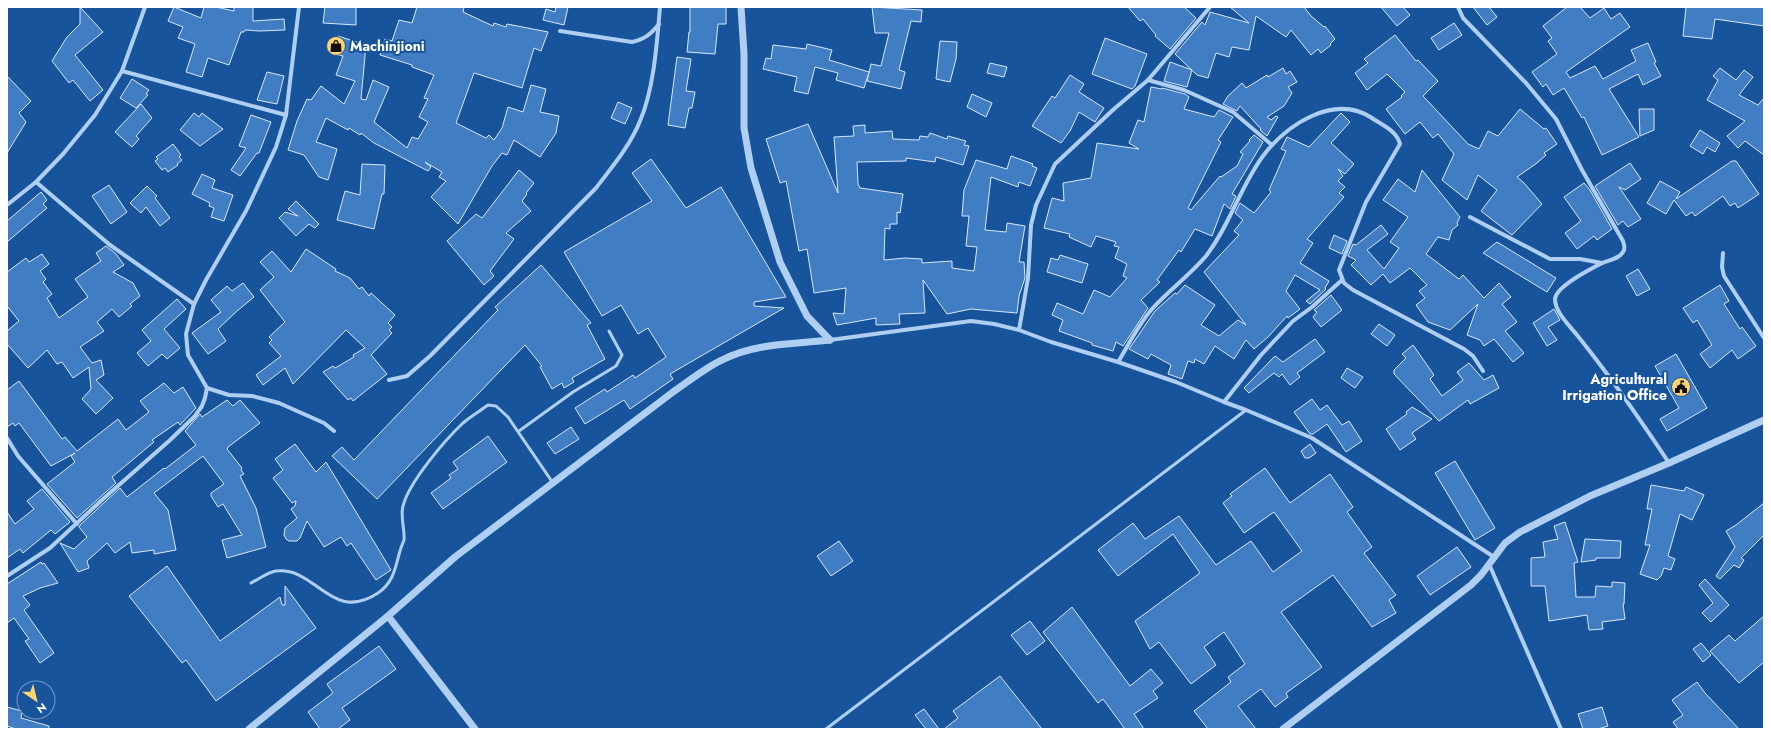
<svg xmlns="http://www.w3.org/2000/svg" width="1771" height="736" font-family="Jost,sans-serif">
<rect width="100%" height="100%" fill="#18549c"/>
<g fill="#417dc3" stroke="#d7e9fc">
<polygon points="80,7 103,32 75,55 103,90 90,101 73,80 69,83 52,61 67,37 80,24"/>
<polygon points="174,7 201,18 204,7 216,7 234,11 234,7 253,7 253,21 284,19 285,30 259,31 245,30 244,32 241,32 229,65 208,58 202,77 186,72 195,44 178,38 183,27 168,21"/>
<polygon points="325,7 356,7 356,25 323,23"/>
<polygon points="417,7 464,7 463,12 493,26 494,23 506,27 507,24 548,32 541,51 534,48 522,88 474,73 456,123 486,138 489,135 494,140 502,128 508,107 523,112 531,85 546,89 540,112 559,116 556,133 540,157 514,140 507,155 502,153 492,166 458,224 431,197 446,181 439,177 442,172 425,162 431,167 428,171 374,143 361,133 360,135 349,128 348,130 326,118 316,142 337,149 328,180 319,177 304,155 288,150 297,121 307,99 311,100 321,86 344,104 355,81 336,75 343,56 333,54 338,36 366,45 361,99 366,100 373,80 389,87 374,122 407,148 412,137 418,139 428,122 419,117 428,99 424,98 434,75 412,67 412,65 380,55 385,39 392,41 399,20 412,23"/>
<polygon points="556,7 568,7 564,25 543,20 546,9 555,12"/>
<polygon points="690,7 726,7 726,24 718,24 715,54 687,52 689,32 690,32"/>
<polygon points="872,7 922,10 921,22 911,21 899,70 905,72 901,89 867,81 871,64 881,66 889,33 875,33"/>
<polygon points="1128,7 1184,7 1196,18 1170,49 1155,36 1156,35 1143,19 1140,21"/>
<polygon points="1230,7 1304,7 1311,16 1324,27 1325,26 1335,39 1330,44 1331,45 1321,53 1318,49 1311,55 1291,30 1286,37 1256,16 1249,50 1232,47 1229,57 1216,53 1208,78 1197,75 1175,54 1202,22 1205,25 1210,12 1249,23"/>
<polygon points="1381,7 1403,7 1410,15 1397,26"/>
<polygon points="1473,7 1489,7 1497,17 1487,25"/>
<polygon points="1567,7 1580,7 1590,18 1604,8 1611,19 1620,13 1630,27 1566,72 1570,78 1595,66 1603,79 1636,61 1631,50 1648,43 1656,62 1654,63 1661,76 1643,85 1638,74 1609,89 1639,137 1602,155 1584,117 1582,118 1564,88 1553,95 1546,84 1543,87 1532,72 1557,54 1548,41 1552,38 1543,26"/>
<polygon points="1686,7 1764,7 1764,26 1715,19 1712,39 1683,36"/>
<polygon points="1454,23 1462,35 1439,50 1431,38"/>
<polygon points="1395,35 1416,61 1418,60 1438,81 1423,96 1468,144 1479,149 1488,131 1498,136 1520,109 1544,129 1546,128 1557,144 1544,153 1546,155 1537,163 1517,177 1524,183 1542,204 1512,235 1481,211 1497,190 1478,175 1467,200 1442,180 1454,154 1438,134 1433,138 1420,122 1405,134 1386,109 1402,97 1401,96 1405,92 1387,74 1367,90 1355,73 1368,63 1364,59"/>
<polygon points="1105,38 1147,54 1135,86 1132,89 1092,74"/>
<polygon points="940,41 957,42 956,59 950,82 936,79"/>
<polygon points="807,44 832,50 829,60 869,72 864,88 836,80 838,73 815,67 808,94 794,91 797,77 763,69 766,58 771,59 773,45 806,49"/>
<polygon points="677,57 691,59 686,91 695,92 692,108 689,108 685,128 668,125"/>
<polygon points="1170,62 1192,70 1187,87 1164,81"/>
<polygon points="990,63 1007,67 1004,77 987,73"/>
<polygon points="1283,68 1286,74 1290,71 1297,82 1288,87 1292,93 1284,106 1267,117 1271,120 1276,116 1278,117 1267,136 1260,130 1261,129 1240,106 1237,111 1223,104 1228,96 1242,83 1246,88 1267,75 1268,77"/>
<polygon points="1720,68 1736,80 1744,70 1753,77 1739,95 1758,105 1764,98 1764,155 1745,141 1738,148 1727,136 1745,121 1707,100 1718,80 1713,76"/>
<polygon points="267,72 284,76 277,104 257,100"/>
<polygon points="1070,75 1084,84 1079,92 1104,108 1095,122 1079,112 1070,131 1061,143 1032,126 1052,96 1055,98"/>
<polygon points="7,76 31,101 19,113 26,122 7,153"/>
<polygon points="132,79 149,90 146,94 148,95 136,108 120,98"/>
<polygon points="1151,87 1162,89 1162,88 1185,94 1189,97 1184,109 1214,117 1219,110 1233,117 1218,140 1221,142 1188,208 1191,210 1220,176 1221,177 1237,166 1243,154 1240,152 1250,141 1249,140 1254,135 1263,142 1232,194 1236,196 1230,209 1224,204 1212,236 1195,229 1181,252 1179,250 1157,280 1160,282 1141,300 1148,308 1123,346 1116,342 1113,351 1092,345 1092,343 1059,331 1063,320 1052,315 1057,303 1083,314 1094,290 1110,297 1127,278 1123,276 1127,264 1115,258 1119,247 1114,246 1116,242 1096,236 1091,247 1069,237 1070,234 1044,228 1052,198 1064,201 1063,183 1091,178 1097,143 1139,149 1129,143 1138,120 1144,122"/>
<polygon points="972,94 992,103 986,117 967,107"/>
<polygon points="618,102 632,108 625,124 611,118"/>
<polygon points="141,104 152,118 136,136 139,139 132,147 115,132"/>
<polygon points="1639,109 1654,109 1654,130 1640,136"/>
<polygon points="194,113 199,117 202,113 223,129 200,146 180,130"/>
<polygon points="1341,113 1350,122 1331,143 1354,164 1345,174 1338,169 1343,176 1338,181 1345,187 1339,193 1344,197 1307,239 1313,243 1300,263 1329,281 1325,288 1326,289 1310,304 1306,301 1320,290 1295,275 1286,291 1300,309 1288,318 1287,316 1268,337 1254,349 1246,340 1234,359 1215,346 1204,364 1195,359 1194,363 1188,361 1182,379 1168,374 1171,365 1151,354 1148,359 1129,349 1155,311 1175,293 1177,294 1185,285 1215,305 1201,325 1219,336 1238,320 1246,325 1204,272 1239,235 1234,231 1243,220 1235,213 1240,203 1254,213 1271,192 1269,190 1286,151 1281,149 1287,137 1309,147"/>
<polygon points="251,115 271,122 259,153 257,153 240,176 231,170 246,148 239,146"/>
<polygon points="808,124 838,193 834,137 854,136 853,126 865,125 865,133 892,131 893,139 919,140 920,136 928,137 930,133 947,139 948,136 966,141 964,145 969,146 963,165 936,157 935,162 906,158 906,161 857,162 858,184 860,188 903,194 900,213 897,212 897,224 890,224 890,229 885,228 884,260 905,258 922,259 922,263 952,261 952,268 974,271 977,247 966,246 969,216 962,216 964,190 976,160 1007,169 1011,156 1033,164 1032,166 1037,168 1030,186 1019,182 1018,187 991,177 985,230 1006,232 1007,223 1025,226 1019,262 1024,262 1025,278 1019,296 1017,313 971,309 947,314 923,280 925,313 899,314 900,324 876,325 876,318 837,325 833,313 844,314 846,288 814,293 807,249 799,251 786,181 780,183 766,139"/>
<polygon points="1700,130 1720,143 1715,152 1707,147 1703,154 1690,146"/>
<polygon points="173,144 181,155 179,157 182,160 177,164 178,165 168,172 165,168 162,170 155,161 158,159 156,157"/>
<polygon points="651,159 686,208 721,187 786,297 754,302 754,306 784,308 670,374 673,379 630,409 624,400 585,424 575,408 605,389 607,392 633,375 635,378 666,357 648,328 638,334 621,305 602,316 564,252 652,201 632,173"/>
<polygon points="1732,161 1736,161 1759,194 1738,208 1735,203 1730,206 1723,196 1695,216 1692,212 1686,216 1674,200 1666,214 1647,203 1660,181 1680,192 1676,199"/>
<polygon points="1630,163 1641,179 1625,190 1619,187 1641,219 1628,227 1623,221 1618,225 1595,186"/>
<polygon points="362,164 385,165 384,194 382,194 374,229 337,220 345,191 360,195"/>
<polygon points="519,170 534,183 526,193 527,194 522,201 531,211 506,233 514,239 490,271 494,276 484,285 447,241 476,214 482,218"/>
<polygon points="1422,170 1460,217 1457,223 1458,225 1452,230 1449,240 1438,237 1426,254 1459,279 1463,275 1484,298 1499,283 1511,297 1502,304 1517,322 1505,331 1524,353 1513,362 1494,339 1484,346 1480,340 1467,335 1478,304 1450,330 1428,322 1416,305 1425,298 1419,291 1427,285 1410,268 1390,283 1383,274 1371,285 1351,265 1356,260 1348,256 1353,244 1356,245 1381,225 1388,234 1367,250 1384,269 1399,248 1390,242 1408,217 1383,200 1398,179 1415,192"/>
<polygon points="202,174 215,180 212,188 233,195 224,221 211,217 214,208 209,206 210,203 192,194"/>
<polygon points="1584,183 1590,190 1612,229 1597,240 1594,236 1577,249 1565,233 1581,221 1564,197"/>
<polygon points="109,185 127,212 111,224 92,196"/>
<polygon points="147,186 157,196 155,198 170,218 160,226 146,207 141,213 130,203"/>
<polygon points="41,192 47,200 43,204 47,208 7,242 7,221"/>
<polygon points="296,201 319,224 315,228 309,224 296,236 279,218 285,212 298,216 288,209"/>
<polygon points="1334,235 1347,241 1342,254 1329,248"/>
<polygon points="1497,242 1556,278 1547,292 1483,253"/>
<polygon points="106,246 116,254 124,265 113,272 133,283 140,296 130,304 132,306 119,317 112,309 97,322 104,331 80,347 92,363 101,360 104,375 96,380 113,398 96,414 82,399 91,389 89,367 73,378 62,362 57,364 47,350 28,368 7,344 7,331 19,321 7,306 7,272 26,258 29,262 42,254 49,264 40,271 46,279 43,282 52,294 47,298 59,318 88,297 75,279 101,261 96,253"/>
<polygon points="306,249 336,269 335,271 350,278 359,289 362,287 369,296 371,293 395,315 388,323 392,327 389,330 392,333 371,355 387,374 353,401 351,398 348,400 323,372 333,366 335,368 354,357 353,355 365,348 346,330 293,384 285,368 263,385 256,375 281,356 269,343 272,340 269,337 285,322 260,290 274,277 260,262 272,251 291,272"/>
<polygon points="1060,255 1088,264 1082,283 1047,272 1051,258 1058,260"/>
<polygon points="541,265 591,323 587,325 605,359 572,378 574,382 564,388 562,383 552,389 540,367 542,366 525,345 377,499 332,456 342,447 354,460 498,310 495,307"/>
<polygon points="1638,269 1650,289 1637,296 1626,276"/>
<polygon points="243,283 254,297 237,311 218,329 226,341 208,354 192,333 221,312 211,300 227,286 232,291"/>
<polygon points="1720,285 1729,301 1724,304 1740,329 1742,327 1756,346 1738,359 1732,350 1710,368 1700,354 1712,345 1697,320 1693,323 1683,308"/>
<polygon points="1331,295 1342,310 1321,327 1313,317 1317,312 1314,310"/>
<polygon points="177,299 186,309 164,329 180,348 167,359 162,354 148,366 137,353 151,341 142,330"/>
<polygon points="1554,309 1560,320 1548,327 1557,340 1547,346 1533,323"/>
<polygon points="1379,324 1395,335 1387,346 1371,334"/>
<polygon points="1315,339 1325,352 1297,373 1300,377 1290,385 1282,374 1279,377 1274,373 1249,393 1244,388 1275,356 1283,362"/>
<polygon points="1413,345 1434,375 1430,379 1442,396 1463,380 1457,372 1469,363 1484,380 1493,375 1499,388 1470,404 1468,400 1439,421 1394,374 1394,370 1406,358 1402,354"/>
<polygon points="1676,354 1707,408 1667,431 1660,419 1679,408 1655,366"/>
<polygon points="1347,368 1363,377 1355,388 1341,378"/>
<polygon points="19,381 62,439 65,437 77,451 118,419 126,430 149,412 140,401 164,383 174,393 183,387 196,408 180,425 178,422 152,440 154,442 112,477 116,483 77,518 47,484 75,462 71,456 75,453 51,466 19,423 15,426 13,423 7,427 7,390"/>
<polygon points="1312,399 1320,410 1327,405 1342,425 1349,421 1362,441 1346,452 1327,424 1313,434 1310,434 1294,412"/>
<polygon points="227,400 233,406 240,400 260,423 228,447 227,449 242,468 241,470 244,474 240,476 256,508 266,547 227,558 222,540 242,535 223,504 218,507 211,496 211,493 224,484 203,456 154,493 168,510 176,550 154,554 154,550 132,553 130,542 115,553 107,543 87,561 89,568 78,572 60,543 74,549 87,537 79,527 80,525 120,488 127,497 164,468 165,469 196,445 185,431 200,414 202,417"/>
<polygon points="1412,407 1432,419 1412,433 1416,439 1400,450 1386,429 1407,414 1406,412"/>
<polygon points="571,427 579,439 555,454 547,443"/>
<polygon points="488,436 507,462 443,509 431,493 451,478 449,475 458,469 453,462"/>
<polygon points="295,444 316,472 326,462 391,570 376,580 351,543 347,546 341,537 324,547 307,521 300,538 297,541 289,541 286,539 284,535 285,528 297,518 291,509 295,506 296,501 292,503 273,478 283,470 275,459"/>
<polygon points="1310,444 1316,453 1309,458 1305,458 1301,451"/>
<polygon points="1455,461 1495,528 1475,540 1435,473"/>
<polygon points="1265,468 1290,503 1330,474 1353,507 1347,512 1372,547 1364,553 1396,595 1389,600 1396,613 1372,627 1333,575 1281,612 1322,667 1286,693 1288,697 1275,707 1261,689 1238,706 1256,729 1208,729 1194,711 1231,682 1228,677 1245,664 1224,632 1204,647 1216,665 1191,684 1159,642 1150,649 1135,621 1200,573 1173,534 1118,576 1098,550 1133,523 1145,539 1179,516 1216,565 1251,541 1273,572 1302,551 1274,512 1244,533 1223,503 1232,496 1230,494"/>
<polygon points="1651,485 1684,491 1686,487 1704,495 1692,520 1680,514 1668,556 1675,559 1671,570 1664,568 1661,576 1657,580 1640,574 1650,545 1645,545 1652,509 1647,509"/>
<polygon points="42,489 70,522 55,534 51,530 23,553 20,549 7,558 7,512 15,524 34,509 27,501"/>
<polygon points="1764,503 1764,535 1741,558 1744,560 1739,568 1734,565 1720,579 1716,576 1735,547 1726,531 1736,525"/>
<polygon points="1565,522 1578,562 1574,563 1576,597 1595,597 1596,586 1612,587 1612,582 1625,583 1624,604 1623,604 1625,619 1602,622 1603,629 1589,630 1587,615 1549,621 1545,586 1531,586 1531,558 1545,557 1543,542 1558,539 1554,526"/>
<polygon points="1585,539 1621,541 1620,558 1596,558 1596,560 1581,562"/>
<polygon points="839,541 853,561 831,576 817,556"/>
<polygon points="1457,547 1471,567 1430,595 1417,576"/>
<polygon points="41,562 42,564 44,563 58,583 40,588 23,596 30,605 24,610 54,653 40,663 25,641 29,639 14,618 7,623 7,584"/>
<polygon points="167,566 220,641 280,597 282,605 285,605 285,586 316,628 216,701 186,660 182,663 129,596"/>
<polygon points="1705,579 1729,605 1711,622 1702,613 1713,603 1699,585"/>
<polygon points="1072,607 1130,686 1151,669 1163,683 1153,691 1158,698 1134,714 1144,729 1125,729 1103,699 1098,703 1043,632"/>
<polygon points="1764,616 1764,662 1739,683 1710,651 1729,635 1735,641"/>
<polygon points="1030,621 1045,641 1027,655 1011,635"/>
<polygon points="1701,643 1711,655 1703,662 1693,649"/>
<polygon points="379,646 396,669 342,708 350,720 338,729 320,729 308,712 333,693 327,684"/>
<polygon points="1000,676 1042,729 944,729 958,718 953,711"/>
<polygon points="1697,682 1705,693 1739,729 1678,729 1673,722 1683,715 1672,700"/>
<polygon points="7,707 22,711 21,718 49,726 49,729 16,729 7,726"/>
<polygon points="1602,707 1608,726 1598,729 1583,729 1578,714"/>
<polygon points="924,709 939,729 926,729 915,715"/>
</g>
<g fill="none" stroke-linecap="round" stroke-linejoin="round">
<g stroke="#afcff2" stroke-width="3">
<polyline points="519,431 573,392 616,366 622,355 609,331"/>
<path d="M251 583C259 579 268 572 276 571 316 566 331 624 378 593 394 582 395 568 400 551 401 547 403 543 404 540 405 529 400 516 403 506 409 482 445 440 463 423 471 416 480 411 488 405L496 406 508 417 553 483"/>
<polyline points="826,729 1246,410"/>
</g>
<g stroke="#afcff2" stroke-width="4">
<path d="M1458 7 1463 18 1526 83 1556 119 1582 170 1623 241C1624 245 1626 248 1623 252 1619 259 1609 260 1602 263 1591 269 1556 286 1555 299 1555 312 1569 325 1577 335 1610 376 1640 419 1669 463"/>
<path d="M560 31 632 42C645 39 651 34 659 24"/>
<polyline points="122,71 286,115"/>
<polyline points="1148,80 1184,90 1233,112 1272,145"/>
<polyline points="36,182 110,245 194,304"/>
<polyline points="7,205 36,182 63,154 95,115 122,71 145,7"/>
<polyline points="1470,217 1550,259 1580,259 1602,263"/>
<polyline points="1723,253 1722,267 1724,276 1764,338"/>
<polyline points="1019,330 1028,278 1031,225 1036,205 1055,164 1114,109 1148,80 1210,7"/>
<polyline points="830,340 971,321 994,324 1019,330 1051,342 1118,362 1176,382 1224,402 1246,410 1312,438 1494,557"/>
<path d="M1118 362C1129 344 1138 325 1152 309 1169 290 1190 275 1206 256 1230 225 1240 187 1263 156 1286 125 1334 93 1372 118 1382 125 1397 131 1400 144L1366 202 1339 270 1344 283 1353 290 1464 349 1473 356 1483 371"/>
<path d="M389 380 407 376 430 356 596 188C612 167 630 146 640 121 654 89 657 42 660 7"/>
<polyline points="207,388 229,395 252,396 279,403 324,423 334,431"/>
<polyline points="1224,402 1261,355 1293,321 1312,307 1342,280"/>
<polyline points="7,438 18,456 77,524"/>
<polyline points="1489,564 1561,729"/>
<polyline points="7,576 50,548 103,499 169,441 195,416 202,406 205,398 207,388 188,355 186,334 194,304 206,280 246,211 276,147 286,115 299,7"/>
</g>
<g stroke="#afcff2" stroke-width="7">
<polyline points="741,7 744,54 744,128 751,168 780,262 807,316 830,340"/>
<polyline points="388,616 475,729"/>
<path d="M249 729 388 616 455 557 673 392C689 381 705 368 722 360 755 343 794 344 830 340"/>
<polyline points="1283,729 1471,585 1481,575 1505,543 1520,532 1590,496 1669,463 1764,420"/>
</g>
</g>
<defs>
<symbol id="shop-disc" viewBox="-11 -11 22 22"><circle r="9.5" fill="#ffd370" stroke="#18549c"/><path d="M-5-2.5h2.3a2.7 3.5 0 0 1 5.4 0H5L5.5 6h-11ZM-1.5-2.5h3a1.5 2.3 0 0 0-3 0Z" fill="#111"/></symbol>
<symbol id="civic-disc" viewBox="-11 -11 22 22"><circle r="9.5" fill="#ffd370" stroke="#18549c"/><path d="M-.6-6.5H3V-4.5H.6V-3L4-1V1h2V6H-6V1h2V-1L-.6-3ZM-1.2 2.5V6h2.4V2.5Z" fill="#111"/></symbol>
</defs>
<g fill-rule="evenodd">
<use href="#shop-disc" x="325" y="35" width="22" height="22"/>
<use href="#civic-disc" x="1670" y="376" width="22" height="22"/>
</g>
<g text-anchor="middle" stroke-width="4" stroke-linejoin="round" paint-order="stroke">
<g font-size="14" font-weight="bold" fill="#fff" stroke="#18549c" text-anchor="start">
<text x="350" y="51">Machinjioni</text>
<text x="1667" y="384" text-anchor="end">Agricultural<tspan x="1667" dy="16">Irrigation Office</tspan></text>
</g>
</g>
<rect width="1771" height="736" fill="none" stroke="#ffffff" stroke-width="16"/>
<g transform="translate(36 700) rotate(145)"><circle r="19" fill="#18549c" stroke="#7498c4"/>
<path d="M0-3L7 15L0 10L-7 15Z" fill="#ffd370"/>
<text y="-6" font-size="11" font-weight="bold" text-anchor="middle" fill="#ffffff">N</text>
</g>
</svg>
